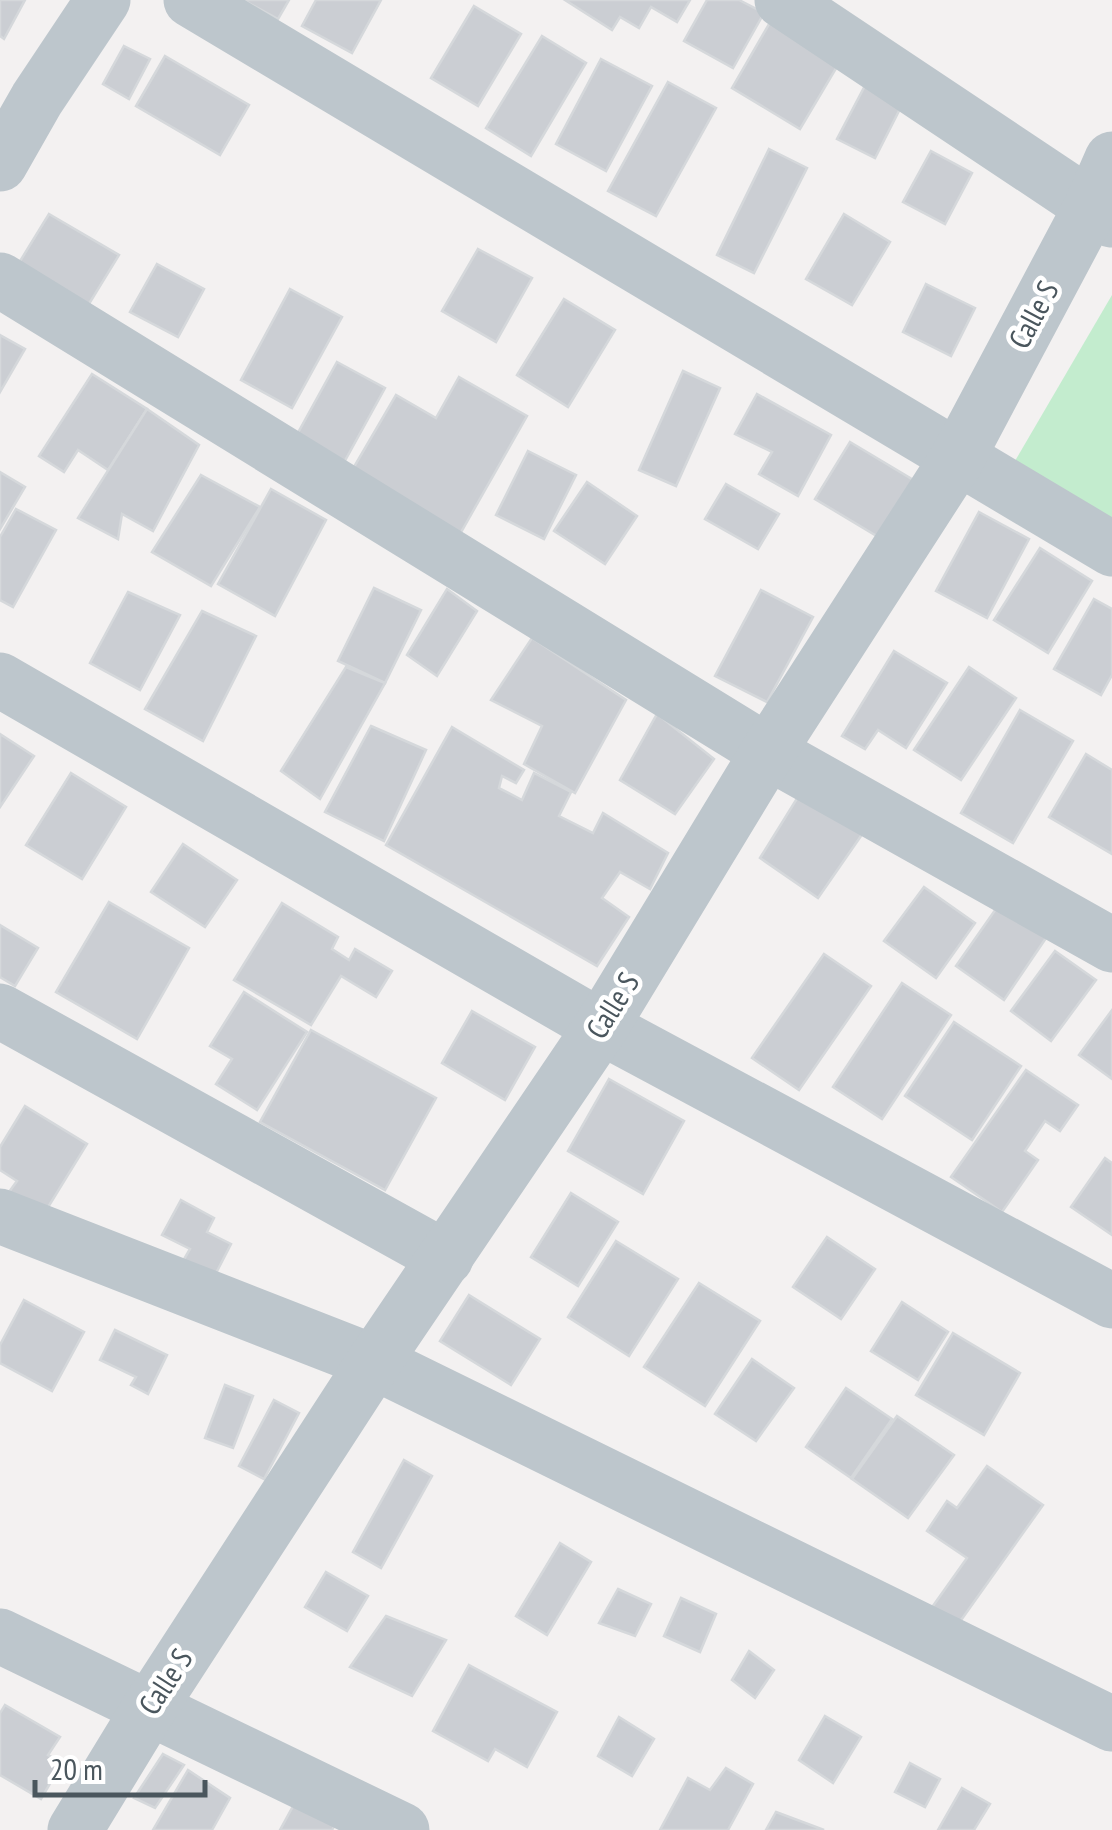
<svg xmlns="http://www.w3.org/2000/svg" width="1112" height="1830" font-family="'PT Sans Narrow',sans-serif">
<rect width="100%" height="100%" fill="#f3f1f1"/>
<polygon fill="#c3ecce" points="1112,295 1112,525 1012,466"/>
<g fill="#cbced3" stroke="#d5d8db" stroke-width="2.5">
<polygon points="0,0 25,0 4,39 0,36"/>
<polygon points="243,0 289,0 278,19"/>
<polygon points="316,0 381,0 352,53 302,26"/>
<polygon points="565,0 690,0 677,22 651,7 639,28 620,17 612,30"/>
<polygon points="707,0 739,0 764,13 733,68 684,41"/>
<polygon points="474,6 521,34 478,106 431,78"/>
<polygon points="772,19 841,60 800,129 732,88"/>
<polygon points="542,36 586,63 531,156 486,128"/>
<polygon points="124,46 150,59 129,99 103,84"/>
<polygon points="165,56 249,105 220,155 136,106"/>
<polygon points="601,59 652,86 606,171 556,144"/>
<polygon points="868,80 905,99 875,158 837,139"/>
<polygon points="668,82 716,108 656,216 608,191"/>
<polygon points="769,149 807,168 754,273 717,255"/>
<polygon points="931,151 972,173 945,224 903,202"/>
<polygon points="49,214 119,255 84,312 14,271"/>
<polygon points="844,214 890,242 852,305 806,279"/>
<polygon points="478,249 532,278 496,342 442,311"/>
<polygon points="157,264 204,289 178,337 130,312"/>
<polygon points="926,284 975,308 951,356 903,332"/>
<polygon points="290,289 342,317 292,408 241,380"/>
<polygon points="564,299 615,330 568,407 517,375"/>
<polygon points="0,335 25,349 0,392"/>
<polygon points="337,362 385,388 342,466 294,440"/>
<polygon points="683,371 720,388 676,486 639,470"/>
<polygon points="92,374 147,409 108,470 78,450 64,472 39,456"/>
<polygon points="459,377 527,416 460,534 351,472 396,395 436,418"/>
<polygon points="757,394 831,435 798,496 759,474 772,452 735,434"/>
<polygon points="147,409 199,445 153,531 122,514 118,539 78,518"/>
<polygon points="850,442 915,481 880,538 815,499"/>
<polygon points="528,451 576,475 544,539 496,515"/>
<polygon points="0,472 25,487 0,529"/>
<polygon points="201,475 260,507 211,586 152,552"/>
<polygon points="587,482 637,516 605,564 554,531"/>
<polygon points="726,484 779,514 758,549 705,519"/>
<polygon points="271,489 326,520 275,616 218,584"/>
<polygon points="16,509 56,530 13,607 0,600 0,537"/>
<polygon points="979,512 1029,539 987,618 936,591"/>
<polygon points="1040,548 1092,581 1048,653 994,620"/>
<polygon points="374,588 421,610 385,683 338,661"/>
<polygon points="447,589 477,611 437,676 407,655"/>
<polygon points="761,590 813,617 767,702 715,676"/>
<polygon points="128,592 180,615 140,690 90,663"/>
<polygon points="1094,599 1112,609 1112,675 1101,695 1054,669"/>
<polygon points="202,611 256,636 203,741 145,709"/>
<polygon points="532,638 626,700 575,793 524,764 542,726 491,700"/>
<polygon points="894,651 947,683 906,748 878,730 865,749 842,736"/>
<polygon points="346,667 385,683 320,799 281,771"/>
<polygon points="969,667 1016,698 961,780 914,750"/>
<polygon points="1020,710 1073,741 1013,843 961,813"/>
<polygon points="657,714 714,759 675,814 620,780"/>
<polygon points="371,726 426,750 384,841 325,812"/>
<polygon points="452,727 524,770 516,783 502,776 499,788 522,800 534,773 571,792 559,816 593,833 603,813 668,853 650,889 620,872 602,898 629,917 597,966 386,845"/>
<polygon points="0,734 34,756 0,807"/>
<polygon points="1086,754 1112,770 1112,854 1049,817"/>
<polygon points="71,773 126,807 82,879 26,845"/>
<polygon points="801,792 863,833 818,898 760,858"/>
<polygon points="183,844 237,880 205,927 151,892"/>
<polygon points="924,887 975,923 936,978 884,941"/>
<polygon points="109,902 189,948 137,1039 56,992"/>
<polygon points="282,903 338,937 332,949 349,960 355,949 392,971 376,997 341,976 311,1025 234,980"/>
<polygon points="998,906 1046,938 1004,1000 956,966"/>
<polygon points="0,925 38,948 15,986 0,977"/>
<polygon points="1055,951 1096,980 1051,1041 1011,1011"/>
<polygon points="824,954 871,986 799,1090 752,1058"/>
<polygon points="902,983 951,1015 882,1119 833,1087"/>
<polygon points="244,992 307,1032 257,1110 216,1084 232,1059 210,1046"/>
<polygon points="1112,1010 1112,1079 1079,1055"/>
<polygon points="472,1011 535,1047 505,1100 442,1063"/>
<polygon points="954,1022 1021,1066 972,1140 905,1096"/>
<polygon points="311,1030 436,1098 385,1190 260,1122"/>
<polygon points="1026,1070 1078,1105 1060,1131 1045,1121 1025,1151 1038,1160 1002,1212 951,1177"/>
<polygon points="609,1079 684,1121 643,1194 568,1151"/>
<polygon points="25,1106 87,1144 42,1217 6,1196 17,1181 0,1170 0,1147"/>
<polygon points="1105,1158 1112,1163 1112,1235 1071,1207"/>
<polygon points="571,1193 618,1222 578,1286 531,1257"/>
<polygon points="181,1200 214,1218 207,1232 231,1244 214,1277 183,1261 190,1249 162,1235"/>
<polygon points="827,1237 875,1269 841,1319 793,1287"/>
<polygon points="616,1241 678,1279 629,1356 568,1317"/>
<polygon points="699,1283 760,1321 705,1406 644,1367"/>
<polygon points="469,1295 540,1339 511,1385 440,1341"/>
<polygon points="24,1300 84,1332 52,1391 0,1363 0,1345"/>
<polygon points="902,1302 948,1332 918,1380 871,1351"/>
<polygon points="115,1330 167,1355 148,1394 131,1385 136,1377 100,1360"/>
<polygon points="953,1333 1020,1373 984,1435 916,1395"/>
<polygon points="752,1359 794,1388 756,1441 715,1414"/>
<polygon points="225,1385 253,1396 233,1448 205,1438"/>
<polygon points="846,1388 892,1419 851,1478 806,1447"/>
<polygon points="274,1400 299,1413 264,1479 239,1466"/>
<polygon points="897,1416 954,1455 908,1518 852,1479"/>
<polygon points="404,1460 432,1476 381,1568 353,1552"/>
<polygon points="987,1466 1043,1505 954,1630 928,1613 967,1558 927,1531 947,1501 957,1508"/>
<polygon points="560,1543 591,1562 547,1635 516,1616"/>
<polygon points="326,1572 368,1596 347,1631 305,1607"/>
<polygon points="618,1589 651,1604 635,1636 599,1623"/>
<polygon points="681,1598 716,1614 700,1652 664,1636"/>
<polygon points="386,1616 446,1640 412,1696 350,1667"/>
<polygon points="749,1651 774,1670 755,1698 732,1680"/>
<polygon points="469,1665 557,1712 527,1767 495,1749 488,1761 433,1731"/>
<polygon points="5,1705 60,1737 48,1755 62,1763 41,1799 0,1775 0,1713"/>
<polygon points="825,1716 861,1737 833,1783 799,1760"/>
<polygon points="619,1717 654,1739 632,1776 598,1756"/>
<polygon points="163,1754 184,1765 155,1808 134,1798"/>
<polygon points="910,1763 940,1779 925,1807 895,1792"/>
<polygon points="726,1768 753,1784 728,1830 660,1830 688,1778 710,1790"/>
<polygon points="188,1770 230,1798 212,1830 153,1830"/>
<polygon points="962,1788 990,1804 974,1830 938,1830"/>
<polygon points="297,1799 337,1821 332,1830 280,1830"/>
<polygon points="776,1812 824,1830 766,1830"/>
</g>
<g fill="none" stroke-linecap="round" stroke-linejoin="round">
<g stroke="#bdc6cc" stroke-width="55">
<polyline points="191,0 1112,549"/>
<polyline points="782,0 1112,220"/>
<polyline points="0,164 37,99 103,0"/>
<polyline points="0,280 768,752 1112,945"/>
<polyline points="0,680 601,1027 1112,1301"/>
<polyline points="0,1011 446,1258"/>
<polyline points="0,1216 374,1362 1112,1724"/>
<polyline points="0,1636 402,1830"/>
<polyline points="75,1830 150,1707 374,1362 601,1027 768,752 957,459 1091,207 1112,159"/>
</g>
</g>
<g text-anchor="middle" stroke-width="9" stroke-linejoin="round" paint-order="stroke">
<g font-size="30" fill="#4a565d" stroke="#fff">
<text transform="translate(1034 315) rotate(-62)" y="10">Calle S</text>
<text transform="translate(613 1006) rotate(-58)" y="10">Calle S</text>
<text transform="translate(166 1682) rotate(-57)" y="10">Calle S</text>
</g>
</g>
<path d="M35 1780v15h170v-15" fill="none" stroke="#4a565d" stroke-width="5"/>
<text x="50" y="1780" font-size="30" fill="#4a565d" stroke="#ffffff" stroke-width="8" paint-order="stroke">20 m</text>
</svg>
